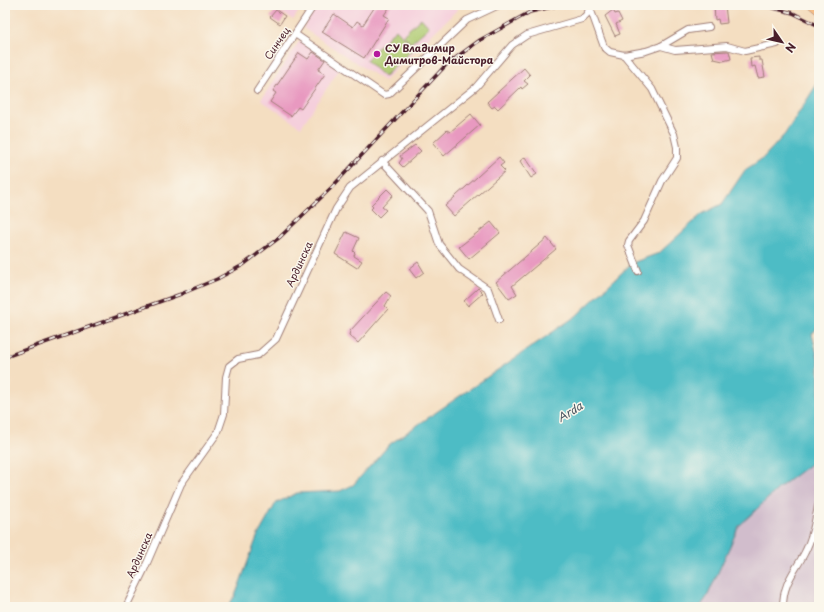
<svg xmlns="http://www.w3.org/2000/svg" width="824" height="612" font-family="'Playpen Sans',sans-serif">
<rect width="100%" height="100%" fill="#fbf7ec"/>
<filter id="ink" filterUnits="userSpaceOnUse"><feTurbulence type="fractalNoise" baseFrequency=".025" numOctaves="2"/><feDisplacementMap in="SourceGraphic" scale="8" xChannelSelector="R" yChannelSelector="G"/><feConvolveMatrix kernelMatrix="1 2 1 2 8 2 1 2 1" color-interpolation-filters="sRGB"/></filter>
<filter id="wash" filterUnits="userSpaceOnUse"><feTurbulence type="fractalNoise" baseFrequency=".012" numOctaves="4" result="noise"/><feDisplacementMap in="SourceGraphic" scale="16" xChannelSelector="R" yChannelSelector="G"/><feGaussianBlur stdDeviation="0.9" result="paint"/><feColorMatrix in="noise" values="0 0 0 0 0 0 0 0 0 0 0 0 0 0 0 0 0 1.4 0 .05"/><feComposite in="paint" operator="in"/></filter>
<g filter="url(#wash)">
<rect width="100%" height="100%" fill="#f4dec1"/>
<g fill="#f5cfdc">
<polygon points="271,5 303,5 293,20"/>
<polygon points="318,5 456,5 458,9 384,81 303,28"/>
<polygon points="300,40 341,67 301,127 261,100"/>
</g>
<polygon fill="#d1bdcc" points="819,349 819,607 597,607"/>
<g fill="#aeca70" stroke="#7c744e">
<polygon points="421,18 429,27 411,43 403,35"/>
<polygon points="396,29 414,48 384,77 366,60"/>
</g>
<polygon fill="#4ebcc5" stroke="#4c6e78" points="819,81 819,326 812,334 819,363 819,440 813,462 780,487 739,526 707,597 700,607 227,607 235,596 257,537 276,503 297,493 340,491 353,485 390,444 576,316 632,263 659,253 702,214 722,204 745,170 763,158 785,134"/>
<g id="blocks">
<g fill="#e899c0">
<polygon points="376,5 391,5 384,15 389,18 364,58 322,32 334,14 353,27 357,21 363,25"/>
<polygon points="714,5 725,5 727,23 719,24 718,19 715,20"/>
<polygon points="276,10 285,16 280,24 270,17"/>
<polygon points="613,10 615,14 618,13 622,21 616,24 620,34 615,36 605,16"/>
<polygon points="727,51 729,51 731,59 723,61 714,59 712,52"/>
<polygon points="313,52 325,60 318,70 325,74 301,109 298,107 291,116 270,102 276,93 273,91 299,53 308,59"/>
<polygon points="759,57 759,60 762,60 765,77 758,78 755,66 751,67 750,58"/>
<polygon points="524,68 530,75 524,81 528,84 522,89 521,87 498,109 495,106 492,108 487,102"/>
<polygon points="471,114 480,125 444,156 433,143 447,130 450,132"/>
<polygon points="415,145 421,151 403,167 399,163 402,159 400,156"/>
<polygon points="499,157 504,163 500,166 505,171 454,216 445,206"/>
<polygon points="525,157 537,174 531,178 520,161"/>
<polygon points="387,189 393,195 382,207 386,210 379,217 371,209 373,207 371,205"/>
<polygon points="491,222 500,233 469,259 459,247"/>
<polygon points="346,232 359,238 353,251 355,253 354,256 362,261 357,268 335,254"/>
<polygon points="547,238 556,249 512,286 517,294 509,299 496,282"/>
<polygon points="418,262 424,272 416,278 409,269"/>
<polygon points="478,288 483,293 468,306 464,301"/>
<polygon points="386,292 391,296 385,306 388,309 358,343 349,335 350,331"/>
</g>
</g>
</g>
<g filter="url(#ink)">
<use href="#blocks" fill-opacity="0" stroke="#9f7e76" stroke-width="1"/>
<g fill="none" stroke-linecap="round" stroke-linejoin="round">
<defs>
<g id="minor">
<polyline points="590,8 604,47 610,52 624,55 646,51 661,46 688,30 709,27"/>
<polyline points="295,34 384,95 389,94 467,20 499,5"/>
<polyline points="661,46 675,50 727,46 745,51 777,44"/>
<polyline points="624,55 652,89 674,134 677,147 677,158 662,181 644,221 629,241 628,245 638,271"/>
<polyline points="257,91 314,5"/>
<polyline points="382,161 428,211 439,244 459,269 488,289 499,320"/>
<polyline points="126,607 144,570 181,484 218,432 224,414 226,377 229,366 238,359 258,355 276,339 336,209 350,188 476,87 512,45 527,35 582,19 587,14 591,5"/>
<path d="M783 607C783 583 794 573 804 554 812 539 815 523 818 506"/>
</g>
<polyline id="primary" points="813,5 819,10"/>
</defs>
<use href="#minor" stroke="#9f7e76" stroke-width="8"/>
<use href="#primary" stroke="#9f7e76" stroke-width="10"/>
<use href="#minor" stroke="#fff" stroke-width="6"/>
<use href="#primary" stroke="#f6be87" stroke-width="9"/>
<defs>
<g id="rail">
<polyline points="762,5 793,13 819,26"/>
<polyline points="5,357 181,294 217,279 243,265 280,237 332,187 446,65 480,40 530,12 560,5"/>
</g>
</defs>
<use href="#rail" stroke="#4a1f2b" stroke-width="3.5"/>
<use href="#rail" stroke="#fbf7ec" stroke-width="2" stroke-dasharray="6" stroke-linecap="butt"/>
</g>
</g>
<circle fill="#b5179e" stroke="#fbf7ec" stroke-width="1.5" cx="377" cy="54" r="4"/>
<g text-anchor="middle" stroke-width="3" stroke-linejoin="round" paint-order="stroke">
<g font-size="10" fill="#4a1f2b" stroke="#fbf7ec">
<text transform="translate(277 43) rotate(-56)" y="4">Синчец</text>
<text transform="translate(299 264) rotate(-65)" y="4">Ардинска</text>
<text transform="translate(139 555) rotate(-66)" y="4">Ардинска</text>
</g>
<g font-size="10" font-weight="bold" fill="#4a1f2b" stroke="#fbf7ec" text-anchor="start">
<text x="385" y="52">СУ Владимир<tspan x="385" dy="12">Димитров-Майстора</tspan></text>
</g>
<g font-size="11" font-style="italic" fill="#4b5661" stroke="#fbf7ec">
<text transform="translate(570 412) rotate(-32)" y="4">Arda</text>
</g>
</g>
<rect width="824" height="612" fill="none" stroke="#fbf7ec" stroke-width="20"/>
<g transform="translate(782 42) rotate(124)" stroke="#fbf7ec" stroke-width="3" paint-order="stroke">
<path d="M0-3L7 15L0 10L-7 15Z" fill="#4a1f2b"/>
<text y="-6" font-size="11" font-weight="bold" text-anchor="middle" fill="#4a1f2b">N</text>
</g>
</svg>
